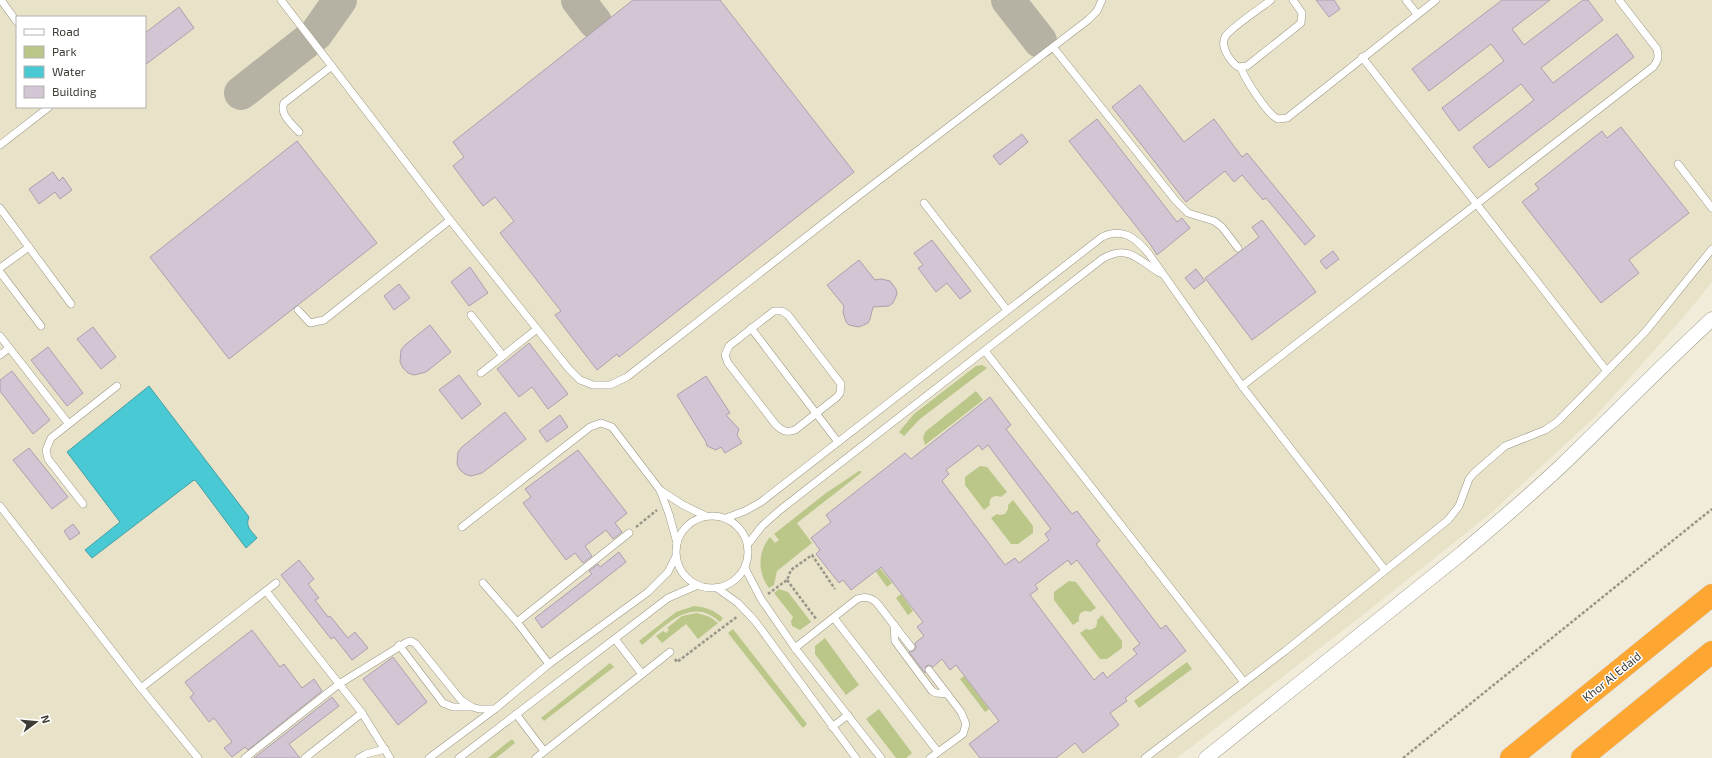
<svg xmlns="http://www.w3.org/2000/svg" width="1712" height="758" font-family="'Exo 2',sans-serif">
<rect width="100%" height="100%" fill="#f0ecd9"/>
<path fill="#e8e2c8" fill-rule="evenodd" d="M0 0H1712V282L1682 319 1594 418 1491 513 1359 618 1177 758H0ZM17 17H145V107H17Z"/>
<g fill="#bac789">
<polygon points="982,365 987,368 920,419 904,436 899,432 914,414 976,366"/>
<polygon points="976,391 983,400 925,445 923,438 925,432"/>
<path d="M980 466 987 467 1007 492 1001 497C994 494 988 498 990 505L984 510 965 485V477Z"/>
<path d="M859 471H861V473L797 523 812 543 777 571 774 585 769 588C757 572 758 551 770 537L775 543 779 540 774 534 826 493Z"/>
<polygon points="1013,500 1033,526 1033,533 1018,544 1011,544 991,518 997,514 1000,515 1005,514 1008,509 1008,505"/>
<polygon points="880,568 892,583 887,587 876,572"/>
<path d="M1069 581 1076 582 1096 608 1090 612C1083 609 1078 613 1079 621L1073 625 1054 600V592Z"/>
<polygon points="779,589 788,592 811,622 800,630 792,626 791,621 793,617 774,593"/>
<polygon points="901,594 913,611 908,615 896,598"/>
<path d="M694 606C706 607 714 610 723 618L720 622C691 595 665 626 642 645L639 641 676 612Z"/>
<polygon points="697,613 710,617 718,623 698,639 686,624 662,643 656,636 663,631 666,633 669,630 667,628 682,616"/>
<path d="M1102 615 1122 641V648L1107 659H1100L1080 633 1086 629 1089 630C1095 629 1098 626 1097 620Z"/>
<polygon points="733,629 807,724 803,728 728,633"/>
<polygon points="825,638 859,685 846,695 815,654 815,646"/>
<polygon points="1187,662 1192,669 1139,708 1134,701"/>
<polygon points="610,663 614,667 544,721 541,718"/>
<polygon points="964,676 989,709 985,712 960,679"/>
<polygon points="879,709 912,753 906,758 896,758 866,719"/>
<polygon points="512,739 515,743 496,758 488,758"/>
</g>
<path fill="#48c9d3" stroke="#459fa4" d="M149 386 249 517C245 527 251 530 257 538L246 548 196 481 194 480 92 558 85 550 120 522 67 452Z"/>
<g fill="none" stroke-linecap="round" stroke-linejoin="round">
<g stroke="#b6b2a3" stroke-width="34">
<polyline points="578,0 595,22"/>
<polyline points="1008,0 1040,41"/>
<polyline points="241,93 316,34 340,0"/>
</g>
</g>
<g fill="#d2c5d4" stroke="#aca0ae" fill-rule="evenodd">
<polygon points="633,0 720,0 854,172 619,357 617,354 597,370 555,315 561,311 500,233 514,221 495,197 483,206 453,166 464,157 453,142"/>
<polygon points="1316,0 1334,0 1340,9 1329,17"/>
<polygon points="1502,0 1550,0 1512,29 1524,45 1583,0 1588,0 1603,20 1541,68 1553,83 1617,34 1634,57 1489,168 1473,147 1534,100 1521,84 1459,131 1442,108 1504,61 1491,44 1429,91 1412,69"/>
<polygon points="179,7 194,28 145,65 145,33"/>
<polygon points="1140,85 1184,142 1214,119 1242,157 1247,153 1315,236 1305,245 1266,198 1263,200 1242,175 1234,182 1225,171 1186,202 1112,107"/>
<polygon points="1097,119 1177,222 1182,218 1190,228 1157,255 1150,244 1069,141"/>
<polygon points="1621,127 1689,213 1629,260 1639,273 1601,303 1522,202 1539,189 1535,184 1602,131 1607,138"/>
<polygon points="1022,134 1028,142 1000,165 993,156"/>
<polygon points="297,141 377,243 229,359 150,257"/>
<polygon points="53,172 59,181 63,177 72,190 60,199 55,192 39,204 29,189"/>
<polygon points="1262,220 1316,292 1252,340 1205,278 1259,237 1252,227"/>
<polygon points="932,240 971,291 960,299 947,283 936,292 918,268 923,265 914,253"/>
<polygon points="1333,251 1339,259 1326,269 1320,261"/>
<polygon points="859,260 875,280 881,279 890,281 896,289 897,294 893,303 889,306 873,307 870,319 868,323 859,327 849,325 846,322 843,312 844,306 827,285"/>
<polygon points="470,267 488,293 469,306 451,282"/>
<polygon points="1196,269 1205,281 1194,289 1185,278"/>
<polygon points="399,284 410,298 394,310 384,296"/>
<polygon points="430,325 451,352 426,372 414,375 408,373 403,368 400,362 401,350 405,345"/>
<polygon points="93,327 116,357 101,369 77,339"/>
<polygon points="529,343 568,394 548,409 532,387 519,397 497,369"/>
<polygon points="48,347 83,393 67,406 31,360"/>
<polygon points="12,371 50,420 33,434 0,391 0,380"/>
<polygon points="459,375 481,404 462,419 439,390"/>
<polygon points="706,376 730,413 726,415 739,429 737,435 742,443 725,453 721,447 716,450 707,446 706,442 677,395"/>
<path d="M990 397 1011 425 1006 429 1072 514 1077 511 1100 541 1096 544 1161 629 1166 625 1186 651 1125 698 1127 701 1110 713 1119 725 1083 753 1075 743 1056 758H980L969 744 999 721 956 665 950 670 942 659 933 667 929 665 926 666 925 673 909 652 914 651 916 647 915 643 924 636 917 627 923 622 881 567 851 590 843 580 839 583 816 554 820 550 811 538 831 522 826 515 905 453 911 459ZM979 445 982 450 988 445 1051 529 1045 534 1049 540 1019 563 1015 558 1005 565 942 481 949 474 946 470ZM1068 560 1071 565 1077 560 1140 644 1133 649 1137 654 1107 678 1103 672 1094 680 1030 595 1038 589 1035 585Z"/>
<polygon points="505,412 526,439 482,473 471,476 465,474 460,470 457,464 458,452 462,447"/>
<polygon points="560,415 568,427 547,442 539,431"/>
<polygon points="29,448 68,497 52,509 13,460"/>
<polygon points="578,450 627,513 615,523 622,532 613,539 606,530 585,546 592,556 583,563 575,553 566,560 523,503 531,497 525,489"/>
<polygon points="73,524 80,533 70,540 64,531"/>
<polygon points="619,552 626,562 542,628 535,618 592,574 589,571 598,564 600,567"/>
<polygon points="299,560 314,579 308,584 319,598 315,600 328,617 330,616 348,638 355,632 368,648 352,660 334,637 331,639 281,575"/>
<polygon points="252,630 280,667 284,664 302,688 314,679 322,691 248,750 245,747 232,757 224,748 232,742 214,718 209,722 190,697 194,694 185,682"/>
<polygon points="393,657 427,702 398,725 363,679"/>
<polygon points="332,697 339,706 289,744 300,758 254,758"/>
</g>
<g fill="none" stroke-linecap="round" stroke-linejoin="round">
<defs>
<g id="lane">
<polyline points="1,0 17,22"/>
<polyline points="281,0 450,220 569,369 580,380 593,385 610,385 627,377 857,197 1088,20 1097,11 1102,0"/>
<path d="M1271 0C1262 7 1229 29 1225 37 1220 47 1230 61 1238 67L1247 66 1301 23 1302 13 1293 0"/>
<polyline points="1406,0 1417,14"/>
<polyline points="1053,47 1176,201 1188,213 1214,221 1222,227 1238,248"/>
<polyline points="1362,57 1606,370"/>
<path d="M1241 68C1245 79 1267 114 1278 119L1287 118 1436 0"/>
<path d="M299 132C292 124 279 114 284 103L332 66"/>
<polyline points="0,145 49,107"/>
<polyline points="1678,164 1712,208"/>
<polyline points="924,203 1007,310"/>
<polyline points="0,208 71,304"/>
<polyline points="0,268 29,247"/>
<polyline points="0,272 41,326"/>
<polyline points="298,310 310,323 324,320 450,220"/>
<path d="M774 311H782L788 315 841 384 840 393 837 397 795 430C787 433 782 431 776 425L728 363 725 355 729 346Z"/>
<polyline points="471,315 503,356"/>
<polyline points="751,328 838,442"/>
<polyline points="0,336 68,423"/>
<polyline points="985,351 1244,682"/>
<polyline points="0,355 9,348"/>
<polyline points="481,373 537,329"/>
<path d="M1242 386 1653 67C1658 61 1659 57 1657 49L1619 0"/>
<polyline points="660,490 683,505 706,516"/>
<polyline points="83,504 48,459 46,450 51,438 117,386"/>
<polyline points="0,506 141,688 198,758"/>
<circle cx="712" cy="552" r="36"/>
<path d="M726 518 745 511 761 502 1102 237C1123 227 1136 238 1149 254L1242 386 1385 570"/>
<polyline points="462,527 590,427 601,423 612,427 660,490 669,514 677,543"/>
<path d="M748 544 762 526 780 510 1102 259C1128 243 1139 261 1160 273"/>
<polyline points="745,568 761,599 795,648 881,758"/>
<polyline points="483,583 517,622 549,664"/>
<polyline points="717,588 738,603 755,621 856,758"/>
<polyline points="266,591 362,713 390,758"/>
<polyline points="834,618 938,752"/>
<polyline points="517,622 629,533"/>
<polyline points="894,625 895,641 932,691 936,693 947,694"/>
<polyline points="615,639 642,674"/>
<polyline points="399,645 443,703 453,707 470,707"/>
<path d="M795 648 857 599C865 596 871 597 877 603L911 647"/>
<polyline points="929,670 961,712 966,724 963,734 930,758"/>
<polyline points="141,688 276,583"/>
<polyline points="516,714 544,751"/>
<polyline points="832,727 848,715"/>
<polyline points="245,758 339,684 407,642 411,641 416,644 461,700 472,707 479,709 494,709"/>
<polyline points="305,758 362,713"/>
<polyline points="359,758 366,754 385,749"/>
<polyline points="429,758 495,709 549,664 648,592 668,572 676,556"/>
<polyline points="459,758 668,598 698,585"/>
<polyline points="536,758 670,652"/>
<polyline points="1145,758 1285,651 1448,520 1459,506 1469,479 1474,473 1505,446 1545,430 1557,422 1646,331 1712,249"/>
</g>
<path id="street" d="M1206 758 1462 553C1495 525 1528 497 1560 467 1611 418 1660 367 1712 319"/>
<g id="highway">
<polyline points="1511,758 1712,595"/>
<polyline points="1582,758 1712,652"/>
</g>
</defs>
<use href="#lane" stroke="#9b9786" stroke-width="8"/>
<use href="#street" stroke="#9b9786" stroke-width="15"/>
<use href="#highway" stroke="#d5d4d3" stroke-width="23"/>
<g stroke="#999689" stroke-width="2.5" stroke-dasharray="3 2" stroke-linecap="butt">
<polyline points="636,527 657,510"/>
<polyline points="787,580 817,620"/>
<polyline points="768,594 787,580 791,570 812,555 835,589"/>
<polyline points="675,659 677,662 738,616"/>
<polyline points="1403,758 1712,509"/>
</g>
<use href="#lane" stroke="#fff" stroke-width="7"/>
<use href="#street" stroke="#fff" stroke-width="14"/>
<use href="#highway" stroke="#fda632" stroke-width="22"/>
</g>
<g text-anchor="middle" stroke-width="3" stroke-linejoin="round" paint-order="stroke">
<g font-size="12" fill="#3e3c35" stroke="#fff">
<text transform="translate(1612 677) rotate(-39)" y="4">Khor Al Edaid</text>
</g>
</g>
<rect x="16" y="16" width="130" height="92" fill="#ffffff" stroke="#b2b1ae"/>
<rect x="24" y="29" width="20" height="6" fill="#ffffff" stroke="#b2b1ae"/>
<text x="52" y="36" font-size="12" fill="#3e3c35">Road</text>
<rect x="24" y="46" width="20" height="12" fill="#bac789" stroke="#b2b1ae"/>
<text x="52" y="56" font-size="12" fill="#3e3c35">Park</text>
<rect x="24" y="66" width="20" height="12" fill="#48c9d3" stroke="#b2b1ae"/>
<text x="52" y="76" font-size="12" fill="#3e3c35">Water</text>
<rect x="24" y="86" width="20" height="12" fill="#d2c5d4" stroke="#b2b1ae"/>
<text x="52" y="96" font-size="12" fill="#3e3c35">Building</text>
<g transform="translate(36 722) rotate(74)" stroke="#ffffff" stroke-width="3" paint-order="stroke">
<path d="M0-3L7 15L0 10L-7 15Z" fill="#3e3c35"/>
<text y="-6" font-size="11" font-weight="bold" text-anchor="middle" fill="#3e3c35">N</text>
</g>
</svg>
